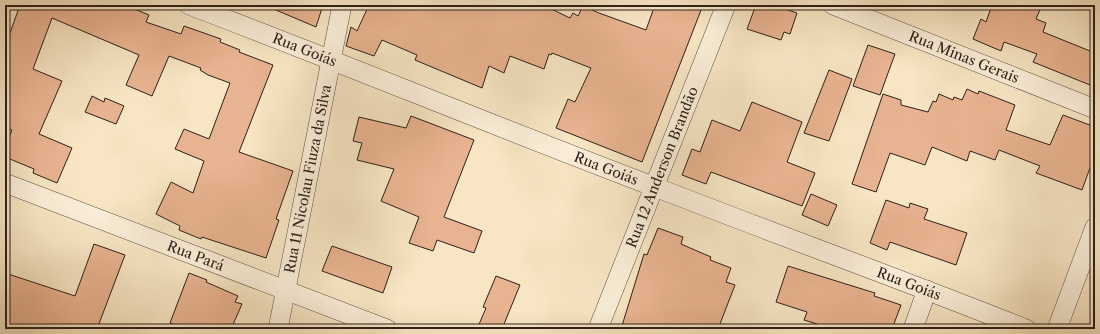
<svg xmlns="http://www.w3.org/2000/svg" width="1100" height="334" font-family="'Libre Caslon Text',serif">
<rect width="100%" height="100%" fill="#f7e5c3"/>
<filter id="stains"><feTurbulence type="fractalNoise" baseFrequency=".005" numOctaves="4"/><feColorMatrix values="0 0 0 0 .2 0 0 0 0 .09 0 0 0 0 .02 0 0 0 .5 -.17"/></filter>
<radialGradient id="worn" r=".72"><stop offset=".6" stop-color="#630" stop-opacity="0"/><stop offset="1" stop-color="#630" stop-opacity=".3"/></radialGradient>
<g fill="#e8b390" stroke="#2d2019">
<polygon points="20,5 125,5 149,15 146,22 181,34 184,26 221,39 220,42 240,50 239,52 273,65 239,152 293,171 276,219 279,220 266,258 202,237 201,239 179,230 180,226 156,214 171,182 193,193 204,161 175,149 184,129 209,139 230,83 208,75 200,70 201,68 169,56 152,96 126,85 139,55 52,18 33,69 62,81 39,134 72,148 57,183 33,173 34,169 5,157 5,147 12,130 5,127 5,31 10,33"/>
<polygon points="264,5 323,5 316,27"/>
<polygon points="369,5 543,5 570,18 573,13 578,16 583,6 599,13 646,30 655,5 703,5 642,162 556,128 568,99 575,102 591,68 552,53 551,55 549,54 544,69 510,56 504,73 489,66 482,88 415,60 417,55 382,40 374,56 346,46 351,27 357,31"/>
<polygon points="756,5 773,5 797,13 790,34 784,32 781,40 747,29"/>
<polygon points="992,5 1042,5 1036,19 1046,23 1043,32 1095,53 1095,87 1033,62 1037,54 1004,42 1001,51 973,39 981,19 986,22"/>
<polygon points="868,45 895,54 880,95 853,86"/>
<polygon points="829,70 852,79 829,141 804,133"/>
<polygon points="967,89 978,94 979,91 1015,105 1006,130 1050,145 1063,115 1095,127 1095,154 1082,190 1036,173 1040,166 999,150 995,160 970,151 967,161 932,147 925,165 890,153 876,192 852,184 883,94 901,100 901,105 928,112 933,101 936,102 939,94 953,100 954,97 962,100"/>
<polygon points="92,96 104,102 105,98 124,106 116,124 85,112"/>
<polygon points="752,102 802,122 787,162 815,173 802,206 711,172 706,184 682,175 692,149 700,152 712,120 740,131"/>
<polygon points="411,116 474,140 444,217 482,231 474,253 437,240 433,251 409,243 419,217 381,201 394,169 357,160 362,143 353,141 359,117 406,128"/>
<polygon points="811,194 837,205 828,226 802,215"/>
<polygon points="886,200 909,208 910,203 928,209 924,219 967,233 956,265 890,242 887,250 870,243"/>
<polygon points="658,228 683,237 681,244 711,257 710,260 731,268 726,282 735,285 718,329 621,329 644,254 647,255"/>
<polygon points="94,244 125,255 97,329 5,329 5,273 75,296"/>
<polygon points="332,246 392,267 383,293 322,271"/>
<polygon points="788,266 875,293 874,296 901,305 892,329 815,329 817,324 804,320 807,312 776,302"/>
<polygon points="189,273 207,280 206,282 238,296 235,302 242,304 231,329 185,329 170,323"/>
<polygon points="496,276 520,285 502,329 477,329 486,308 483,307"/>
</g>
<g fill="none" stroke-linecap="round" stroke-linejoin="round">
<defs>
<g id="street">
<path id="s1" d="M189 5C345 64 499 128 655 187 778 235 903 280 1026 329"/>
<path id="s2" d="M833 5 1095 109"/>
<path id="s3" d="M5 183 387 329"/>
<path id="s4" d="M278 329 342 5"/>
<path id="s5" d="M598 329 726 5"/>
<polyline points="913,329 927,290"/>
<polyline points="1057,329 1095,227"/>
</g>
</defs>
<use href="#street" stroke="#605144" stroke-width="20"/>
<use href="#street" stroke="#faeed8" stroke-width="19"/>
</g>
<g text-anchor="middle" stroke-width="3" stroke-linejoin="round" paint-order="stroke">
<g font-size="14" fill="#2d2019" stroke="#faeed8">
<text dy="5" stroke="none"><textPath href="#s1" startOffset="124">Rua Goiás</textPath></text>
<text dy="5" stroke="none"><textPath href="#s2" startOffset="141">Rua Minas Gerais</textPath></text>
<text dy="5" stroke="none"><textPath href="#s5" startOffset="174">Rua 12 Anderson Brandão</textPath></text>
<text dy="5" stroke="none"><textPath href="#s1" startOffset="448">Rua Goiás</textPath></text>
<text dy="5" stroke="none"><textPath href="#s4" startOffset="153">Rua 11 Nicolau Fiuza da Silva</textPath></text>
<text dy="5" stroke="none"><textPath href="#s3" startOffset="204">Rua Pará</textPath></text>
<text dy="5" stroke="none"><textPath href="#s1" startOffset="772">Rua Goiás</textPath></text>
</g>
</g>
<rect width="1100" height="334" fill="none" stroke="#f7e5c3" stroke-width="20"/>
<rect x="6" y="6" width="1088" height="322" fill="none" stroke="#2d2019" stroke-width="2"/>
<rect x="10" y="10" width="1080" height="314" fill="none" stroke="#2d2019"/>
<rect width="100%" height="100%" filter="url(#stains)"/>
<rect width="100%" height="100%" fill="url(#worn)"/>
</svg>
